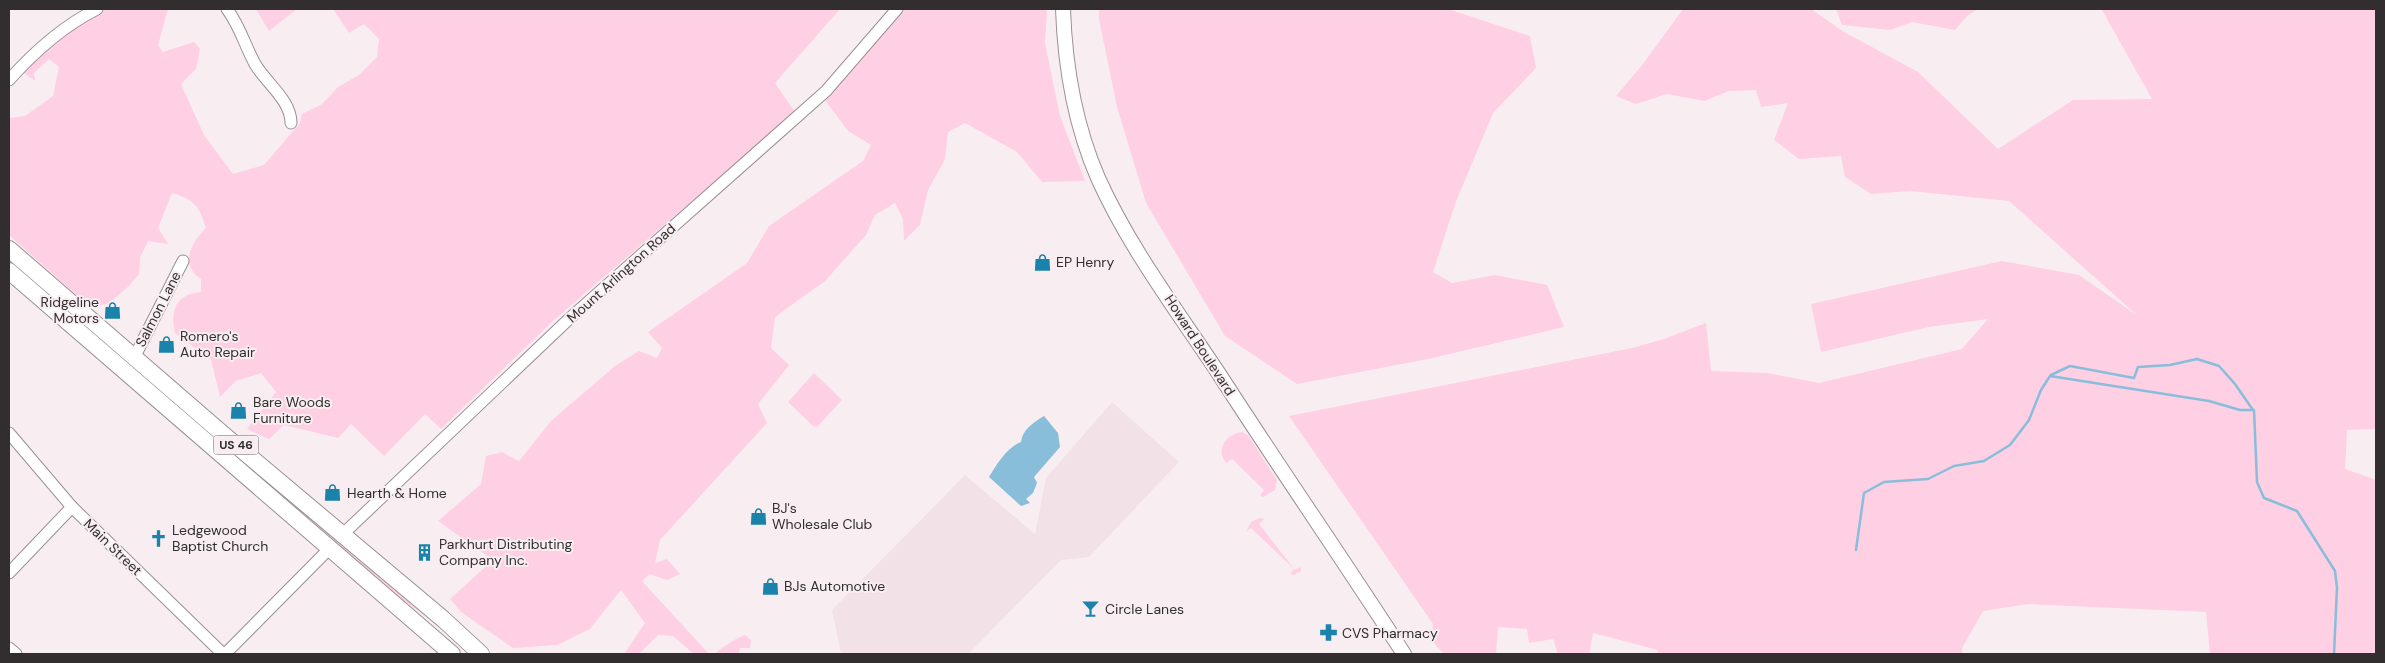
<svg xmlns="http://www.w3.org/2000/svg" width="2385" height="663" font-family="'DM Sans',sans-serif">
<rect width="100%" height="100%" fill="#f8eef2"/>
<polygon fill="#f3e1e8" points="1112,402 1179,462 1089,557 1061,560 968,654 841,654 832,610 965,475 1035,534 1046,478"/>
<g fill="#ffcfe3">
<path d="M101 9H168L158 45 163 52 194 42 200 49 196 69 181 84 204 135 233 174 264 165 300 123 302 114 322 104 338 87 359 75 377 57 379 39 364 24 349 33 333 9H840L775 83 795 112 553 321 441 429 425 414 384 456 351 424 338 438 284 425 269 439 247 429 276 392 261 373 236 381 220 397 211 360 175 333C170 310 176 294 201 292V279C179 265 191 243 206 228 199 206 195 200 172 193L158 228 168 244 148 241 140 258 139 274 129 286 109 303 91 308 9 235V118L25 116 53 96 59 67 49 59 34 73 35 81 24 73V70L68 31Z"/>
<polygon points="256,9 297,9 269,31"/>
<polygon points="904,9 1047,9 1045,43 1060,116 1085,181 1042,182 1017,152 965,123 948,132 945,159 928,190 920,225 904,241 903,219 895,203 875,215 866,235 825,281 775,317 771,348 789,365 758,404 767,423 660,540 655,563 667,559 680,574 667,580 650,574 642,581 709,654 694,654 673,636 658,635 639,654 624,654 645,623 621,590 590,629 557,645 513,648 461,612 450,599 493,560 438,521 481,484 486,456 502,452 519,461 551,421 615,366 639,351 657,358 662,348 648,332 747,263 769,226 863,161 871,145 848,131 825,100"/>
<polygon points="1099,9 1448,9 1530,36 1536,68 1493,113 1455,204 1433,272 1452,283 1495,275 1547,285 1564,327 1428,359 1297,384 1225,336 1146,203 1117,107 1099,19"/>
<polygon points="1683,9 1811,9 1844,32 1918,72 1998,149 2073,100 2152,99 2102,10 2104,9 2376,9 2376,429 2347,430 2345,469 2376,480 2376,654 2210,654 2206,612 2028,604 1983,611 1962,648 1962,654 1658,654 1658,650 1593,633 1589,654 1558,654 1553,639 1529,643 1527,629 1498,627 1496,654 1444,654 1431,640 1433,624 1289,416 1632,348 1664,339 1706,323 1711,371 1767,373 1819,383 1962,349 1988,319 1929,327 1821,352 1811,304 2002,261 2079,275 2138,316 2009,201 1910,191 1871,194 1845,177 1841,156 1799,159 1774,140 1788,103 1761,107 1756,90 1729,91 1704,101 1667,94 1636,104 1616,96 1643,64"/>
<polygon points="1836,9 1978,9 1967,16 1955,30 1912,22 1890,30 1842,25"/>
<polygon points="135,370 136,370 431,619 389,591"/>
<polygon points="814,373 842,400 817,427 813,426 788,402"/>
<path d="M1242 432 1248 435 1277 480 1275 490 1263 497 1260 495 1264 490 1232 459 1226 463C1215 449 1226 434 1242 432Z"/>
<polygon points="1260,518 1264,519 1259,524 1295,570 1301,567 1301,571 1294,575 1290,574 1294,569 1251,528 1246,532 1251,522"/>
<path d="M745 635 751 640 750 648H740L739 654H715C721 648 738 637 745 635Z"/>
</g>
<path fill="#88beda" d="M1044 416 1058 433 1060 447 1034 477 1037 483 1033 493 1026 499 1030 503 1021 506 989 477C996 465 1008 446 1021 442 1022 430 1034 422 1044 416Z"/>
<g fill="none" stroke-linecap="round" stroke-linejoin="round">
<g stroke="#88beda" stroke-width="2.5">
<polyline points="2051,375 2070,366 2134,378 2138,367 2170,365 2197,359 2219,366 2235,384 2253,410"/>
<polyline points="1856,550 1864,493 1884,482 1928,479 1954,466 1984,461 2010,445 2029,420 2041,390 2050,376 2209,401 2240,410 2254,410 2257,482 2264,498 2297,511 2335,571 2337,588 2334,654"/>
</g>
<defs>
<g id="minor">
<path d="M227 9C240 26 245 46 255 64 266 83 291 100 291 123"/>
<path d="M9 80C34 52 63 26 97 9"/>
<polyline points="134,358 183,261"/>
<polyline points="9,433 72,507 223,654"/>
<polyline points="342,535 570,318 826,91 897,9"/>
<polyline points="9,573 72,507"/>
<polyline points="9,648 16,654"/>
<polyline points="225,654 330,548"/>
</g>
<path id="major" d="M1063 9C1065 66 1075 125 1098 178 1130 249 1178 312 1221 377 1281 470 1344 561 1404 654"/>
<g id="highway">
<polyline points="9,249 224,435 443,619 481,654"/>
<polyline points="9,271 452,654"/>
</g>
</defs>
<use href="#minor" stroke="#999094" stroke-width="13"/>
<use href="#major" stroke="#999094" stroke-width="16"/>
<use href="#highway" stroke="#999094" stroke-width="18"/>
<use href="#minor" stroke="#fff" stroke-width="11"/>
<use href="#major" stroke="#fff" stroke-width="14"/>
<use href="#highway" stroke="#fff" stroke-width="16"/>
</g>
<defs>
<symbol id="shop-bare" viewBox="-9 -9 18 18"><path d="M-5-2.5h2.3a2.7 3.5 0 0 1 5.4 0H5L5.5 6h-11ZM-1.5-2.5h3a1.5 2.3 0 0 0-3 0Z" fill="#1983ab" stroke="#f8eef2" stroke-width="2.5" paint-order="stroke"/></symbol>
<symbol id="church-bare" viewBox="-9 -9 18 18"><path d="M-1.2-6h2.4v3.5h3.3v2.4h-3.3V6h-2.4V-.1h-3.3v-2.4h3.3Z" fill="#1983ab" stroke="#f8eef2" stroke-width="2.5" paint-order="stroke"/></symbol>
<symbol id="building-bare" viewBox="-9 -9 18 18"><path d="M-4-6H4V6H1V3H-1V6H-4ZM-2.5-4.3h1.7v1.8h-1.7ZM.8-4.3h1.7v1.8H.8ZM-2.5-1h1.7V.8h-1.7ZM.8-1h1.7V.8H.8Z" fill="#1983ab" stroke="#f8eef2" stroke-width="2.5" paint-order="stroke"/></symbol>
<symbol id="bar-bare" viewBox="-9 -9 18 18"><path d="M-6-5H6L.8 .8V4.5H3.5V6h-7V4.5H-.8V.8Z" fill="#1983ab" stroke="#f8eef2" stroke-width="2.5" paint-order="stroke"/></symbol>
<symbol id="pharmacy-bare" viewBox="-9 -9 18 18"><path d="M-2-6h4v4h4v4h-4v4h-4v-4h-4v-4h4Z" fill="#1983ab" stroke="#f8eef2" stroke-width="2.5" paint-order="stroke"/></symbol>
</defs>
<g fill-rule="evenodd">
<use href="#shop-bare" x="1030" y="250" width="25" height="25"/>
<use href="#shop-bare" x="100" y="298" width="25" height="25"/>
<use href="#shop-bare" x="154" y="332" width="25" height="25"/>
<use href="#shop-bare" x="226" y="398" width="25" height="25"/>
<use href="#shop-bare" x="320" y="480" width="25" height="25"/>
<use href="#shop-bare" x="746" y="504" width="25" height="25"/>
<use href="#church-bare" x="146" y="526" width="25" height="25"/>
<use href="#building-bare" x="412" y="540" width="25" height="25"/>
<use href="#shop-bare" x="758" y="574" width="25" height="25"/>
<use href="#bar-bare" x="1078" y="596" width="25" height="25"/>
<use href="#pharmacy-bare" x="1316" y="620" width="25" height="25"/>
</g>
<g text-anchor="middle" stroke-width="4" stroke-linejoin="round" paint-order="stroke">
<rect fill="#f8eef2" stroke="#6d686a" stroke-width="1" x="213.5" y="435.5" width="45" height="19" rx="4"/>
<g font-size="12" font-weight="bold" fill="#322e2f">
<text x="236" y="449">US 46</text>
</g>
<g font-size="14" fill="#322e2f" stroke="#f8eef2" text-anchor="start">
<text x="1056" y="267">EP Henry</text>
<text x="99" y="307" text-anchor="end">Ridgeline<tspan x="99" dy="16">Motors</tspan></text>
<text x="180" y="341">Romero's<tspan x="180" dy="16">Auto Repair</tspan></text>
<text x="253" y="407">Bare Woods<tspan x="253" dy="16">Furniture</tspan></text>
<text x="347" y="498">Hearth &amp; Home</text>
<text x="772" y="513">BJ's<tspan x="772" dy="16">Wholesale Club</tspan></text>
<text x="172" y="535">Ledgewood<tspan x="172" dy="16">Baptist Church</tspan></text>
<text x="439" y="549">Parkhurt Distributing<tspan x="439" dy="16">Company Inc.</tspan></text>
<text x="784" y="591">BJs Automotive</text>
<text x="1105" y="614">Circle Lanes</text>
<text x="1342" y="638">CVS Pharmacy</text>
</g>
<g font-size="14" fill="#322e2f" stroke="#f8eef2">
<text transform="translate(621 273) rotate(-42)" y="5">Mount Arlington Road</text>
<text transform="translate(158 309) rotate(-63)" y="5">Salmon Lane</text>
<text transform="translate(1200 345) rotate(57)" y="5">Howard Boulevard</text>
<text transform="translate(113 547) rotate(44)" y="5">Main Street</text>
</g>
</g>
<rect width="2385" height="663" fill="none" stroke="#322e2f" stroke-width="20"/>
</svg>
